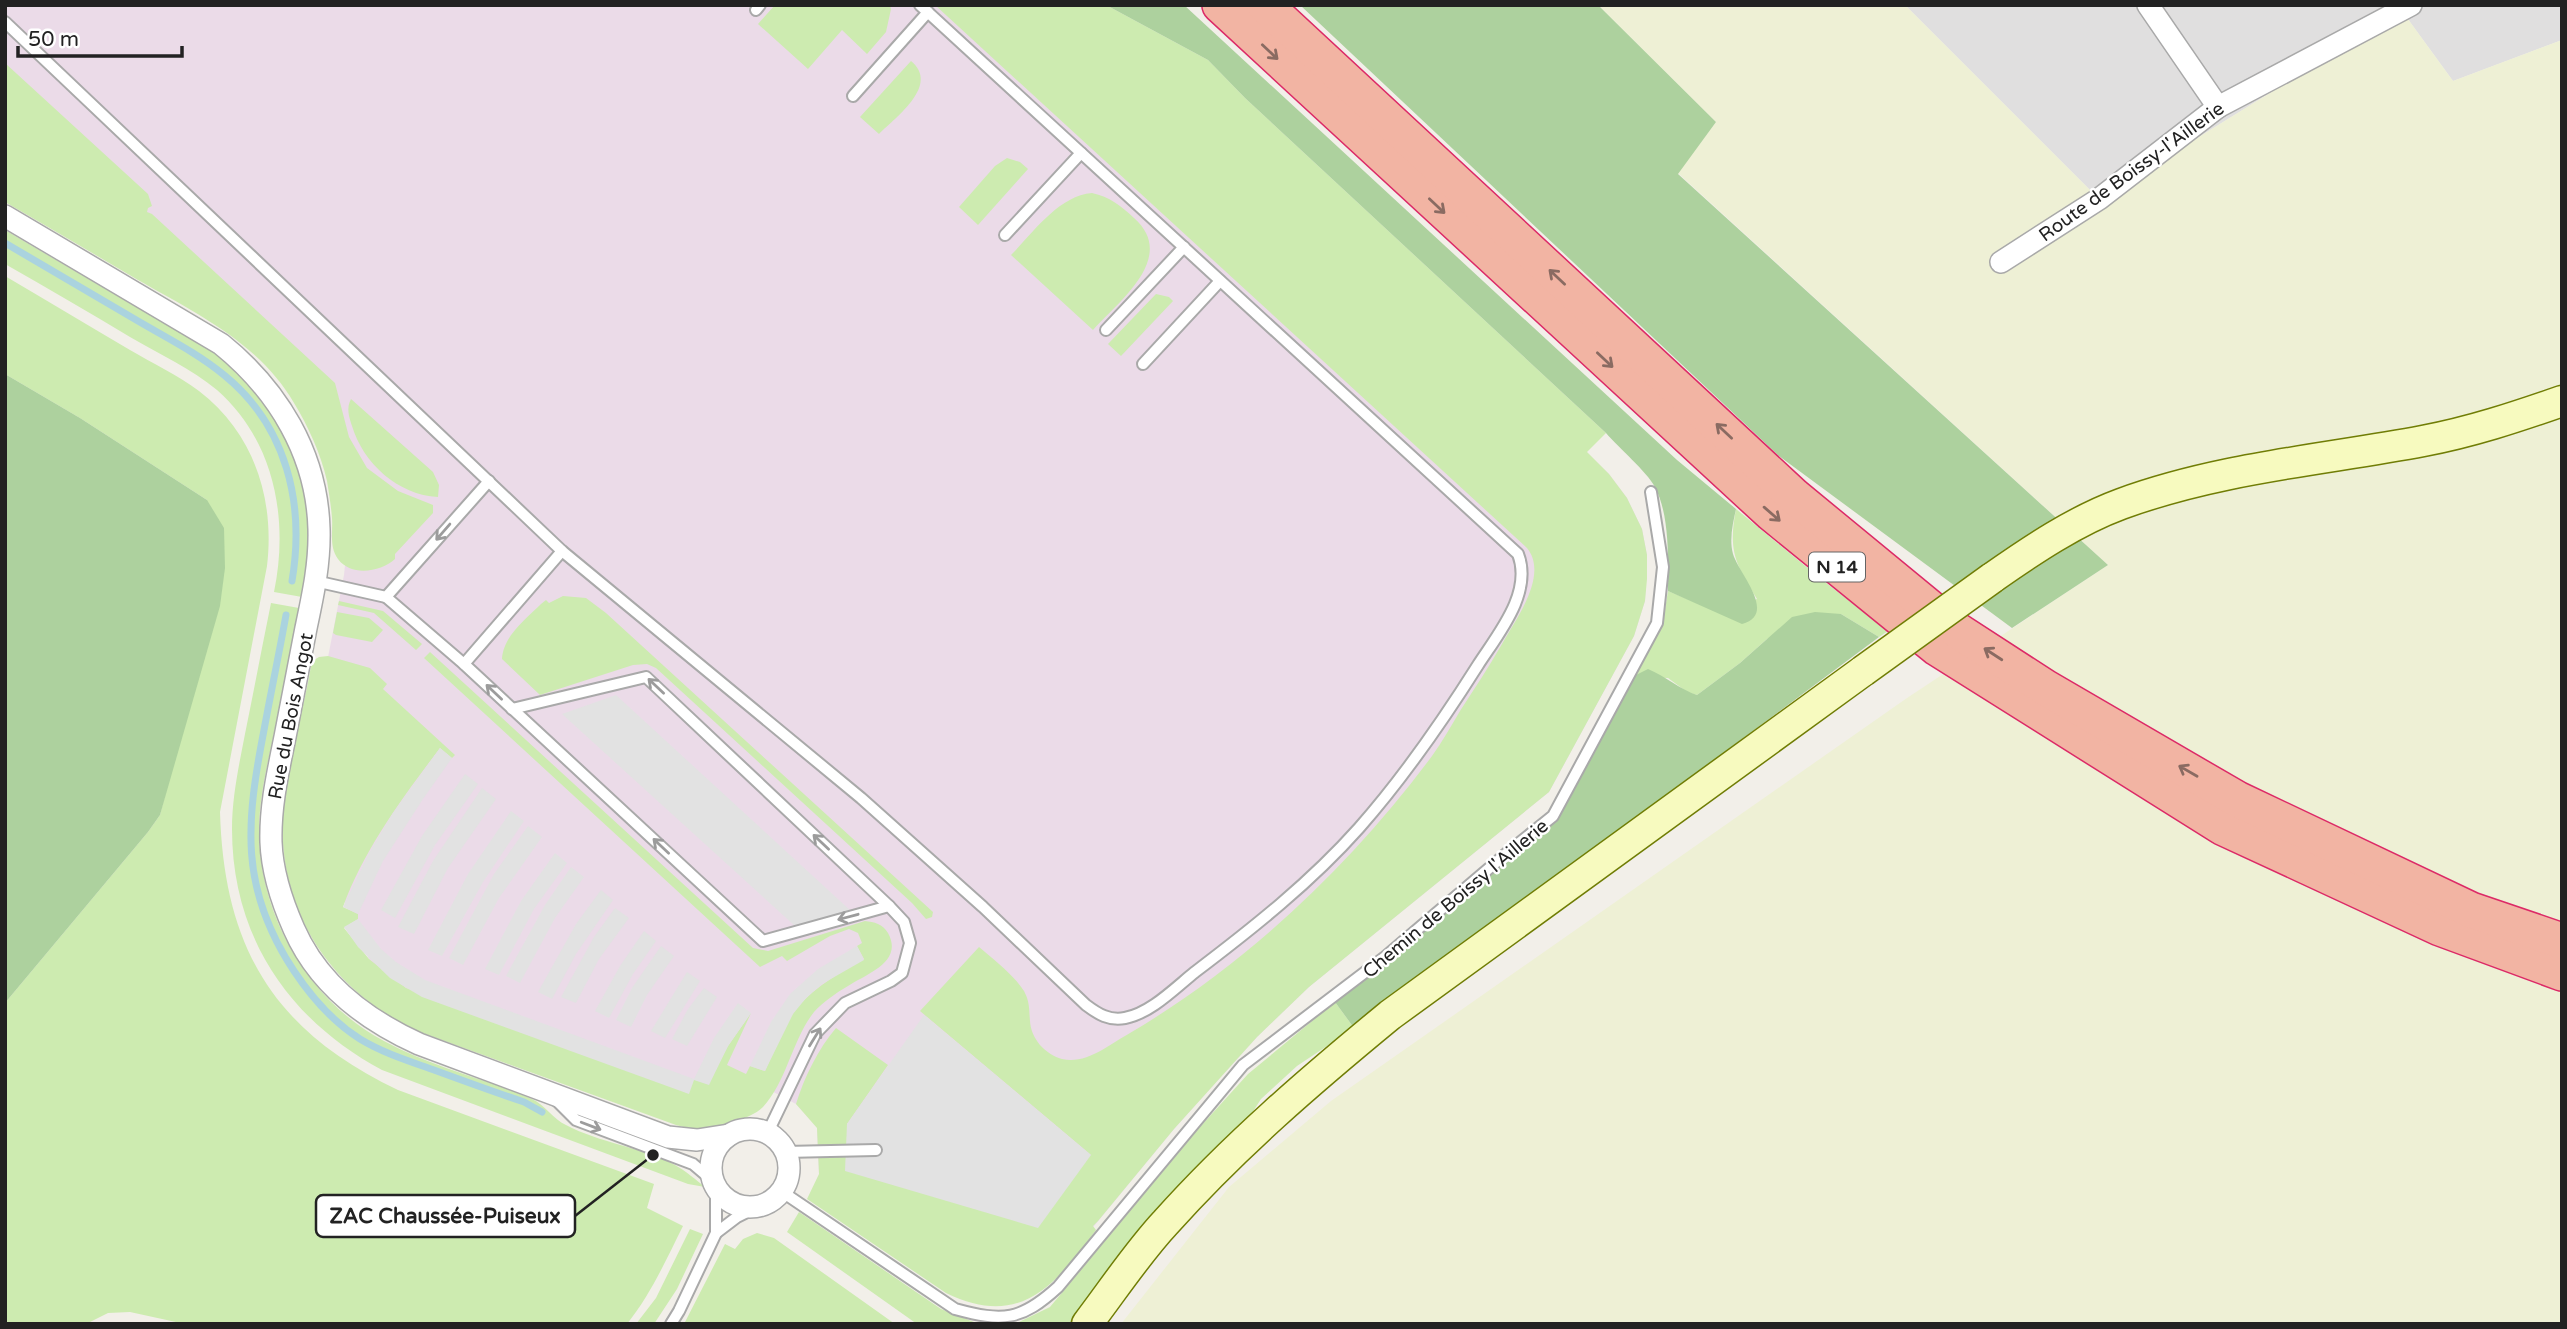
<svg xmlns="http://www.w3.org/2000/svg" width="2567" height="1329" font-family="'Varela Round',sans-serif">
<rect width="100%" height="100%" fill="#f2efe9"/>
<polygon fill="#e0dfdf" points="1905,5 2562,5 2562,40 2453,81 2402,11 2099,199"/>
<polygon fill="#ebdbe8" points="5,5 1045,5 1565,431 1609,474 1627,498 1642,529 1647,555 1645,601 1634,636 1549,792 1309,987 1257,1037 1174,1129 1076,1248 819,1174 817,1127 796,1104 764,1087 702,1117 382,991 301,796 344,575 348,536 346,501 282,360 5,184"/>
<polygon fill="#eef0d5" points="1598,5 1905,5 2099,199 2402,11 2453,81 2562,40 2562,1324 1121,1324 1229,1187 1331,1101 1907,698 2108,565 1678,173 1716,122"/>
<g fill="#cdebb0">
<polygon points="775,5 890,5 891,9 886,32 867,54 842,30 808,69 758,24"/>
<path d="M935 5H1106L1208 60 1245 98 1606 433 1587 452 1609 474 1627 498 1642 529 1647 555V579L1645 601 1634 636 1549 792 1309 987 1257 1037 1174 1129 1098 1221 1093 1226 1096 1230C1055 1286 1020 1329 946 1293L807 1199 819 1174 817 1128 796 1104C804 1078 818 1049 836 1028L888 1065 847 1124 1091 1155 920 1011 979 947C994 960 1013 974 1024 991 1030 1002 1029 1010 1030 1021 1031 1039 1045 1054 1062 1059 1086 1065 1110 1044 1130 1033 1247 964 1351 865 1432 756 1442 742 1451 726 1460 711 1474 689 1489 667 1502 644 1516 619 1549 575 1527 548Z"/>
<path d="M911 61C940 85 897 116 879 134L860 117Z"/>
<path d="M5 63 148 194 152 206 148 208 147 212 152 214 335 383 349 437 367 468 398 491 433 505V513L395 554V559C381 572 351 577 338 559 329 547 333 532 332 518 331 506 329 493 327 481 321 454 308 426 294 403 259 343 196 313 138 280 94 254 50 228 5 202Z"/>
<polygon points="1007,158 1020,162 1028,169 978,225 959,207 995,166"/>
<path d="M1092 193C1110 197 1120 205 1134 218 1178 257 1119 301 1093 330L1011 255C1033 233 1058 196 1092 193Z"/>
<path d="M5 230 216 354C276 406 311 467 308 549 308 565 304 581 302 597L274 592C289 520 275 441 217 390 192 369 159 354 130 337 89 312 47 288 5 264Z"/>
<path d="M5 276C47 301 88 325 130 350 152 363 178 375 199 391 254 433 275 499 267 566L220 812C224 948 274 1031 398 1090L654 1184 647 1208 683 1226C666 1260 651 1294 627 1324H185L130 1312 108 1313 86 1324H5V1003L148 832 160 815 166 791 207 500 80 418 5 374Z"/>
<polygon points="1156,294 1169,297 1173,301 1121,356 1108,344"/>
<path d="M351 399 433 472 439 485 438 497C398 495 363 463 352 426 349 417 346 408 351 399Z"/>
<path d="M1736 509 1821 579 1888 631 1879 637 1841 614 1767 639 1740 663 1697 695 1687 692 1668 678 1632 677 1663 621 1668 591 1721 613 1757 599C1735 563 1728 551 1736 509Z"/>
<path d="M563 596 586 598 606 613 933 912 932 917 926 919 912 903 656 668 647 664 633 665 540 695 502 659C503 636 526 619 541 604L546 600 549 603Z"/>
<polygon points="339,601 383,611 422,644 416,650 374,613 338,605"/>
<path d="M271 603 299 608C291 650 282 691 274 733 267 766 259 799 259 832 260 918 309 1001 384 1041 431 1067 484 1078 532 1099 545 1105 553 1119 566 1125 600 1143 641 1147 675 1165 686 1171 696 1180 705 1187L688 1184 382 1070C289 1020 232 937 232 829 232 797 239 765 245 734 254 690 262 647 271 603Z"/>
<polygon points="337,612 369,618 383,630 372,642 336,635 333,633"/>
<path d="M430 652 753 948 768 951 865 921C874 922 883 924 888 933 904 962 866 974 848 986 836 993 823 1002 814 1012 792 1040 787 1081 763 1107 756 1114 743 1119 734 1122 711 1130 700 1131 676 1125L417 1031C331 990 277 911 283 813 286 764 303 715 311 666L314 660 319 657 328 656 370 668 387 684 383 689 455 755 452 758 440 748C403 797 364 849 343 907L358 914V919L344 928 369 959 406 988 708 1084 728 1046 751 1013 727 1065 746 1074 750 1066 765 1071C774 1052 782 1029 794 1012 812 988 838 974 864 959L857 946 862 943 858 933 849 929 830 936 787 961 782 956 760 967 424 658Z"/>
<polygon points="1335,1002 1354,1028 1297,1066 1261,1099 1243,1127 1073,1324 1008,1324 1019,1322 1050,1307 1200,1127 1248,1074"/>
<polygon points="799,1212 941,1309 979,1324 917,1324 787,1232"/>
<polygon points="690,1229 703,1234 677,1289 654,1324 636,1324 656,1298"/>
<polygon points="757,1233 774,1238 895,1324 684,1324 725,1244 735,1249 743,1239"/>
</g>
<g fill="#add19e">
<path d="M1106 5H1184L1677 460 1736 509C1733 523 1729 539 1733 554 1739 574 1778 614 1742 624L1668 591C1668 559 1670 516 1655 487 1646 471 1619 448 1606 433L1245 98 1208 60Z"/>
<polygon points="1300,5 1598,5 1716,122 1678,174 2108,565 2012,628 1779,456"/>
<polygon points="5,374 80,418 207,500 224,528 225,568 220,606 160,815 148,832 5,1003"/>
<path d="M1815 612 1841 614 1879 637 1354 1028 1335 1002 1549 827 1632 677 1648 669C1665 676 1681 690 1697 695L1740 663 1792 617Z"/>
</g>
<g fill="#e2e2e2">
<polygon points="616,695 851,911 796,927 562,714"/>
<polygon points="440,748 452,758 423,799 383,861 358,914 343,907 369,853 393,813"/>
<polygon points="465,774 478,784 435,845 395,918 381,910 422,836"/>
<polygon points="482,788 496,799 448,868 414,934 398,927 433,861"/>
<polygon points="511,811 524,821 483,882 442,956 428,950 468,874"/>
<polygon points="528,826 542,837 499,898 463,965 449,958 494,874"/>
<polygon points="555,853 567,863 534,909 499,975 485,969 521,901"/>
<polygon points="571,867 584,877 555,918 520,983 506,976 545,905"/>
<polygon points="601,890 613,900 576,954 552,999 538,992 576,924"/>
<polygon points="615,908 629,918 599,959 576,1003 561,997 594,937"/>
<polygon points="358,919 381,949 396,962 425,980 694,1079 714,1038 738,1003 751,1013 728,1046 709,1085 694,1080 689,1094 422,997 390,978 358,947 344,927"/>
<polygon points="644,931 656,941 633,974 609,1018 595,1011 620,966"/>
<polygon points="661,946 674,956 647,995 631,1027 616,1020 632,988"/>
<polygon points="857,946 864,960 822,984 806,998 793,1014 765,1071 750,1066 771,1022 790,994 818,969"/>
<polygon points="687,972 700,981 665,1038 651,1031"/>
<polygon points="704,988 717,997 687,1046 672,1039 688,1009"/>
<polygon points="924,1015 1091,1155 1038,1228 845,1171 847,1124"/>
</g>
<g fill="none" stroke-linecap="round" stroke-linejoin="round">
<g stroke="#aad3df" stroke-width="7">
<path d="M5 243C50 269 94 295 138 321 167 338 199 354 224 375 287 426 305 504 292 581"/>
<path d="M286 615C279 654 271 692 264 730 246 823 239 888 294 971 312 998 333 1022 360 1039 383 1053 409 1061 434 1070 464 1081 494 1092 524 1102L542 1112"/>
</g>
<defs>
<g id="service">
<polyline points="756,10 760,5"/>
<path d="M5 22 562 551 861 798 983 907 1086 1005C1098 1014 1109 1021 1125 1018 1151 1013 1175 988 1195 972 1253 928 1311 882 1359 828 1404 777 1442 722 1478 665 1498 634 1533 593 1518 554L920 5"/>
<polyline points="853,96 928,12"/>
<polyline points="1005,235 1081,153"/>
<polyline points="1106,330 1184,247"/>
<polyline points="1143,364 1220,281"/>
<polyline points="315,581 386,597 489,481"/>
<polyline points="386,597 464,664 763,941 889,906 904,922 910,943 902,973 891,981 845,1003 815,1034 767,1134"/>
<polyline points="464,664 562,551"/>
<polyline points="512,709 646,677 889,906"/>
<polyline points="556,1100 576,1120 693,1164 713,1181"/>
<polyline points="785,1152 876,1150"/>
<path d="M781 1191 955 1309C1003 1322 1021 1321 1058 1287L1243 1065 1385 957 1507 853 1553 816 1657 623 1663 567 1651 492"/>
<polyline points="716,1233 737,1217 761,1205"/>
<polyline points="671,1324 679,1311 716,1233 716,1187"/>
</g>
<g id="minor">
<polyline points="2148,5 2218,107"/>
<path d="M5 216 221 344C278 390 317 454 319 529 320 563 313 595 306 628 299 665 292 701 285 737 278 772 270 806 271 842 272 871 282 902 294 929 318 984 366 1020 419 1044L668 1137 697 1140 729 1135"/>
<polyline points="2001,262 2099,199 2218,107 2411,5"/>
<circle cx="750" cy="1168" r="39"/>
</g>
<g id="secondary">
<path d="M1992 578C2032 550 2075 521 2121 504 2219 468 2322 460 2423 441 2471 432 2516 417 2562 401"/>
<path d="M1087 1324C1113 1290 1137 1253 1166 1222 1234 1146 1311 1080 1390 1015L1863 671"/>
</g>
<g id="trunk">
<polyline points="1220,5 1771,513 1937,648 2222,827 2440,928 2562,973"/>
<polyline points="1265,5 1794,496 1958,631 2046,688 2237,799 2471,910 2562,941"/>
</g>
</defs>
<use href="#service" stroke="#a9a9a9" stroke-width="14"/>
<use href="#minor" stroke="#a9a9a9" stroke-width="24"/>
<use href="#secondary" stroke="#707d05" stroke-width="33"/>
<use href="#trunk" stroke="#dc2a67" stroke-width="38"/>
<use href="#service" stroke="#fff" stroke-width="10"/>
<use href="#minor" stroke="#fff" stroke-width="21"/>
<use href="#secondary" stroke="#f7fabf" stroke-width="30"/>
<use href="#trunk" stroke="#f2b4a3" stroke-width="35"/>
<defs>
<polyline id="secondary-bridge" points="1863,671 1992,578"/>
</defs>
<use href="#secondary-bridge" stroke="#707d05" stroke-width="33" stroke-linecap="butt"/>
<use href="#secondary-bridge" stroke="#f7fabf" stroke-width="30"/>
</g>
<defs><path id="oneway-shaft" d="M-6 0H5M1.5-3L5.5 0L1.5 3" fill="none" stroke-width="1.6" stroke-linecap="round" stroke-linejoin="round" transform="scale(1.75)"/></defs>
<g stroke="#8a6b62">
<use href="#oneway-shaft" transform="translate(1270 52) rotate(43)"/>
<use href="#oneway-shaft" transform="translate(1437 206) rotate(43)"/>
<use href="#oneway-shaft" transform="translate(1557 277) rotate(-137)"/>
<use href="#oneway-shaft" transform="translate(1605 360) rotate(43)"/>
<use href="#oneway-shaft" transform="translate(1724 431) rotate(-137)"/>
<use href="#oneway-shaft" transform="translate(1772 514) rotate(41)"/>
<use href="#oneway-shaft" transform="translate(1993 654) rotate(-147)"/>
<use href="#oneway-shaft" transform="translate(2188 771) rotate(-150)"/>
</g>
<g stroke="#9c9c9c">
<use href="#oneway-shaft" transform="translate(443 532) rotate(131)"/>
<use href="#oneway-shaft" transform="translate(656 686) rotate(-137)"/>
<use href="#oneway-shaft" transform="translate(494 692) rotate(-137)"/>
<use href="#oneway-shaft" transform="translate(821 842) rotate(-137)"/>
<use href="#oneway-shaft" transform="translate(661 846) rotate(-137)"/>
<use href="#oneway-shaft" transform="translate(848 917) rotate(165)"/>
<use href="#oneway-shaft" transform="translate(815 1037) rotate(-58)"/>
<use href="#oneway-shaft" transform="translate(591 1126) rotate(21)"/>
</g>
<g text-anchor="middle" stroke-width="5" stroke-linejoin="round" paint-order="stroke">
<rect fill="#fff" stroke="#646464" stroke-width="2" x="1809" y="552.5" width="56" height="29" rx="5"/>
<g font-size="18" font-weight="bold" fill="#222">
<text x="1837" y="573">N 14</text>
</g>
<g font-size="19" fill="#222" stroke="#fff">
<text transform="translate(2131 171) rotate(-36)" y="7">Route de Boissy-l'Aillerie</text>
<text transform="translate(290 716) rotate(-79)" y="7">Rue du Bois Angot</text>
<text transform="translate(1455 898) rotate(-40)" y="7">Chemin de Boissy l'Aillerie</text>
</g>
</g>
<path fill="none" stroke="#222" stroke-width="2.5" d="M653 1155L575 1216"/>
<circle fill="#222" stroke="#fff" stroke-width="2.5" cx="653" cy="1155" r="7"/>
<rect fill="#fff" stroke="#222" stroke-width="2.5" x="316" y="1195" width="259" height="42" rx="7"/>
<g font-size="21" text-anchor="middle" font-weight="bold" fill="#222">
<text x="445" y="1223">ZAC Chaussée-Puiseux</text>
</g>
<rect width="2567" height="1329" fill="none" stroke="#222222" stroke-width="14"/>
<path d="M18 46v10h164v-10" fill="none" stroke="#222222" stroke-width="3.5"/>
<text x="28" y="46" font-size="21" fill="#222222" stroke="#ffffff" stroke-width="5" paint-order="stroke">50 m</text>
</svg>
